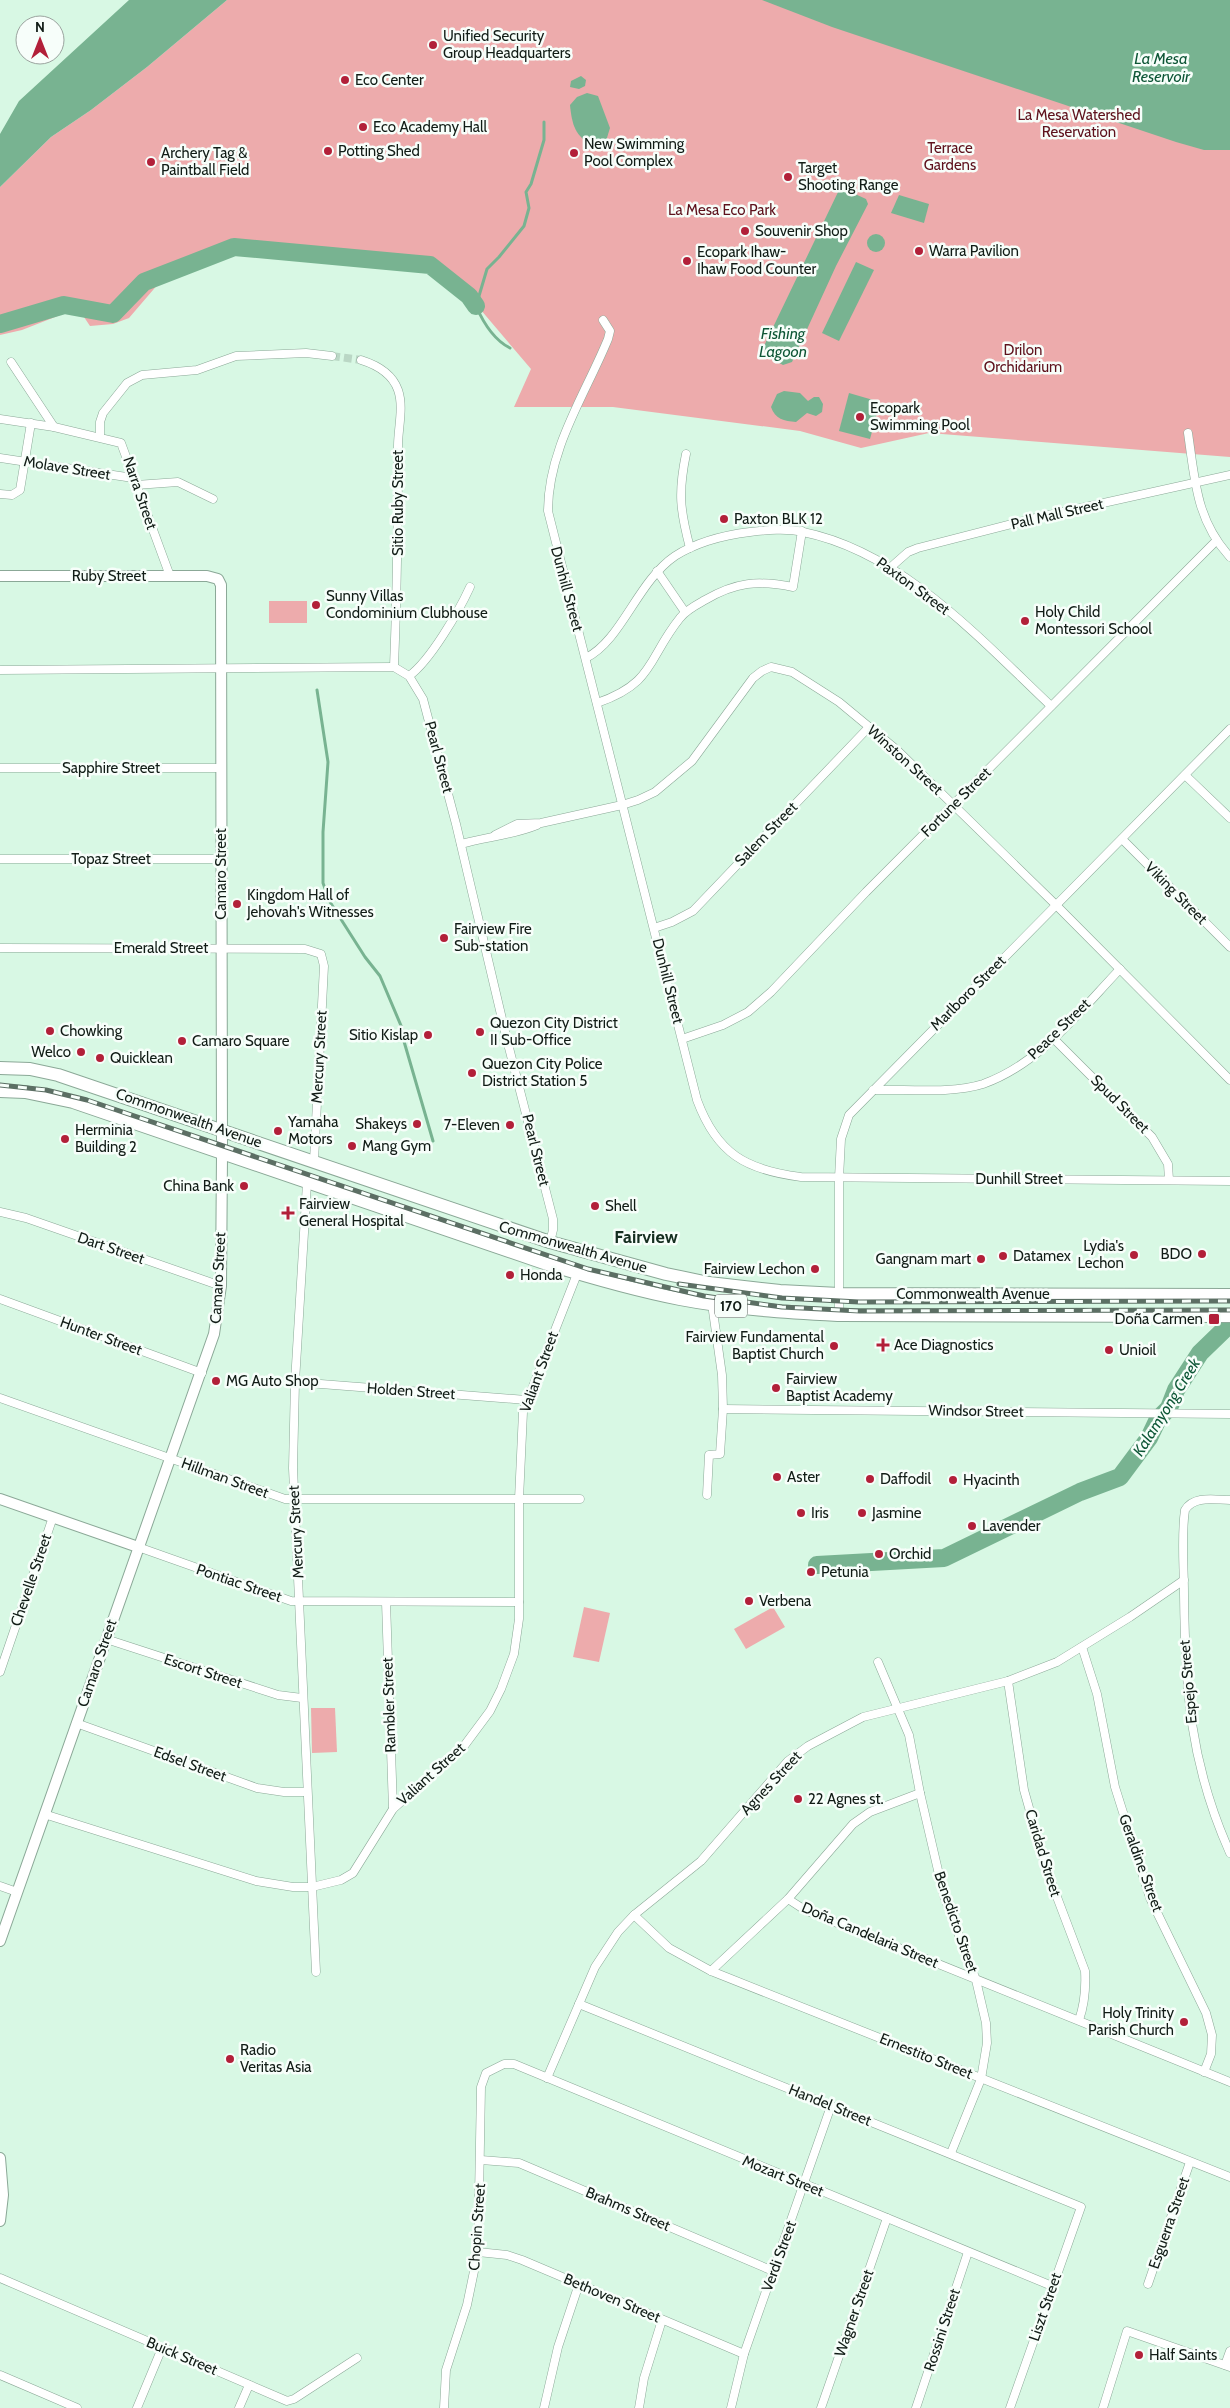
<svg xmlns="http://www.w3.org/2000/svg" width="1230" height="2408" font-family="Cabin,sans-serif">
<rect width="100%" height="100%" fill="#d8f8e4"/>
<g fill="#edabac">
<polygon points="227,0 1230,0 1230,457 929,433 861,448 800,431 613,407 514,407 531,369 469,296 430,265 234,248 197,270 159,283 129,318 113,324 90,326 78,308 22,330 0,335 0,187 51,137 91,110 147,67"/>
<rect x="269" y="601" width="38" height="22"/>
<polygon points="584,1607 610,1613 599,1662 573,1657"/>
<polygon points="773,1607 785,1627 746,1649 734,1629"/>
<polygon points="311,1708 335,1708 337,1752 312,1753"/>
</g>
<g fill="#78b391">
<polygon points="129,0 227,0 147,67 91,110 51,137 0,187 0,134 19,101"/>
<polygon points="762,0 1230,0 1230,150 1204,150 1176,142 832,27"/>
<polygon points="581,76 586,80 585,86 579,89 570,87 571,81"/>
<path d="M587 93 598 96 610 128 606 141 593 146C575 136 572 125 570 105L577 97Z"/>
<path d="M842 188 866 199 868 204 836 266 792 362 783 365C774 360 763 357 764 346L839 190Z"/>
<polygon points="899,195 929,204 924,223 891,213"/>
<circle cx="876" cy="243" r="9"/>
<polygon points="856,262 874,270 839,341 822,333"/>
<path d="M784 391 800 393 808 401 814 397H819L823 404 822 412 816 416 807 413 796 422C784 421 775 419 771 407L777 394Z"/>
<polygon points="849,393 880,402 870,439 839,431"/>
</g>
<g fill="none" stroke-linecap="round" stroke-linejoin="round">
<g stroke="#78b391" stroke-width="3">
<path d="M510 348C494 340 483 322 476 306L487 269 499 257 524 226 529 208 526 192 531 184 544 140V122"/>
<polyline points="317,690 328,762 323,832 323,883 330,902 365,957 380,976 402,1028 403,1038 433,1141"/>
</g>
<g stroke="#78b391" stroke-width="18">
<polyline points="0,324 64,305 113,314 144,282 234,247 430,265 469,296 476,306"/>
<polyline points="817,1565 944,1558 1080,1492 1120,1477 1149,1438 1158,1419 1169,1408 1176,1390 1200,1353 1230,1324"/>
</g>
<polyline stroke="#bad7c5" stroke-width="8" stroke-dasharray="8 4" stroke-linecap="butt" points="332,356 361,360"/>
<defs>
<g id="minor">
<path d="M603 320 610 331 608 339C585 395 548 449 548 511L697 1100C717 1154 746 1170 801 1177L1230 1181"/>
<path d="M361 360C377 365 392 373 398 390 404 407 398 428 398 446 398 520 397 593 394 667"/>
<polyline points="11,362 54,427"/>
<polyline points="0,419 54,427 121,443 170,576"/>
<path d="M1188 433C1195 480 1196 520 1230 557"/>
<polyline points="100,437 100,422 103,413 127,383 142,375 197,370 236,356 306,353 332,356"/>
<path d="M686 454C678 493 680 510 690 548"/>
<polyline points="0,458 133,478"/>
<polyline points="136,485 178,482 213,499"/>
<polyline points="0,494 12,495 20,490 31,423"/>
<polyline points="891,567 908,552 918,548 1031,519 1230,475"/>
<polyline points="657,571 685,612"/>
<path d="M586 658C622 640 637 582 675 556 697 542 725 535 750 532 767 530 786 528 803 532 902 552 980 639 1051 706"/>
<polyline points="0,670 394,667 409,676 423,699 456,824 507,1040 553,1219 553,1230 550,1242"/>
<path d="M409 676C430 661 459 611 470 587"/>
<path d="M597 703C655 683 647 659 680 618 686 610 696 605 705 600 736 582 757 580 793 587L802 531"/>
<polyline points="0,768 221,768"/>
<polyline points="1185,775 1230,818"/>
<polyline points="495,835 517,824 541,823 622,805 638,800 655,792 692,761 753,678 762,671 771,667 792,672 839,702 897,750 1056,905 1230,1080"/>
<polyline points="1122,839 1230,947"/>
<path d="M461 844C486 837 513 835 537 825"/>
<polyline points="0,859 221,859"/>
<polyline points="654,928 672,922 693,911 869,727"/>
<polyline points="0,948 305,949 321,954 324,966 314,1161"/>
<polyline points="682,1039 723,1025 748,1012 771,992 866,892 1216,541"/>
<polyline points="1054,1039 1152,1137 1168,1164 1169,1180"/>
<path d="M873 1090C906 1089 952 1094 983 1084 1040 1064 1080 1011 1120 969"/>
<polyline points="307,1183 295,1382 293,1468 316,1972"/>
<polyline points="0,1212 26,1218 221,1286"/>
<polyline points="0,1299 202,1373"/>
<polyline points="839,1315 839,1178 841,1139 849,1115 1230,729"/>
<polyline points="295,1382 526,1400"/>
<polyline points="0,1398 285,1499 580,1499"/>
<polyline points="723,1409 1230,1414"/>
<polyline points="707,1495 709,1455 720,1454 723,1409 722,1375 712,1304"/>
<path d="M1230 1500C1215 1500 1194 1495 1185 1510 1181 1536 1184 1567 1184 1594 1185 1689 1190 1764 1230 1853"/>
<polyline points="138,1547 291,1601 519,1602"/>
<polyline points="386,1602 393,1809"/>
<polyline points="106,1639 278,1695 302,1698"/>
<polyline points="1082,1647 1097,1694 1115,1787 1150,1898 1206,2013 1212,2035 1211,2054 1204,2072"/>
<polyline points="878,1662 909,1735 920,1793 944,1896 976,1980 986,2023 987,2043 981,2079 951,2153"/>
<polyline points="0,1672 53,1517"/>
<path d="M1008 1681 1024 1790 1046 1868 1085 1971C1086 1989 1085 2003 1079 2020"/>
<polyline points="76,1723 257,1788 284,1792 307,1792"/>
<polyline points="44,1814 256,1881 293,1887 312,1887 341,1880 353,1873 393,1809 464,1746 490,1711 501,1689 514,1654 519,1619 519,1499 523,1412 577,1274"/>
<polyline points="0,1886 17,1892"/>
<polyline points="788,1899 805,1910 1230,2082"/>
<polyline points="634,1915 669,1948 711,1971 1230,2177"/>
<polyline points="711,1971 788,1899 853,1824 870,1812 920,1793"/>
<polyline points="579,2004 1081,2207 1010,2408"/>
<polyline points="547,2078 595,1967 618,1932 634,1915 701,1861 788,1761 808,1746 863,1717 1008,1681 1057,1662 1130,1617 1184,1580"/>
<polyline points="481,2160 519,2163 773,2271"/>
<polyline points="478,2252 507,2255 522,2260 744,2354"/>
<polyline points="0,2278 287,2401 294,2399 357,2358"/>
<polyline points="1148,2284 1190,2162"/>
<polyline points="1225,2365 1230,2351"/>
<polyline points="0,2375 77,2408"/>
<polyline points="137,2408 162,2348"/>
<polyline points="239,2408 249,2385"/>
<polyline points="444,2408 446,2370 467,2305 478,2252 481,2087 486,2073 504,2064 514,2064 1052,2286"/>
<polyline points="544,2408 558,2347 579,2284"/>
<polyline points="639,2408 644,2378 662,2320"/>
<polyline points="731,2408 744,2354 831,2106"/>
<polyline points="821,2408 887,2218"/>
<polyline points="916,2408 968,2252"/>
<polyline points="1103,2408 1127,2331 1230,2367"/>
</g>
<g id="tertiary">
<polyline points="0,576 207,576 218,579 221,585 222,1154 221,1286 214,1334 0,1941"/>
<polyline points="0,1499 138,1547"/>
<polyline points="0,2158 3,2195 0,2221"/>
</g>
<g id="primary">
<polyline points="0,1068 30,1069 58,1075 550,1242 666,1274 709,1283 780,1291 839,1294 1230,1295"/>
<path d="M0 1091 25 1092 73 1102 544 1263C589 1277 634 1290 680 1299 732 1309 786 1312 839 1315L1230 1316"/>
</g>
</defs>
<use href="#minor" stroke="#8ba897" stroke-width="9"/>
<use href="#tertiary" stroke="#8ba897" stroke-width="12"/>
<use href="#primary" stroke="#8ba897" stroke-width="14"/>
<use href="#minor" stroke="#fff" stroke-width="8"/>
<use href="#tertiary" stroke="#fff" stroke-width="10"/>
<use href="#primary" stroke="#fff" stroke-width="12"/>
<defs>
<g id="rail">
<polyline points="0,1085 46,1090 87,1100 588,1269 704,1296 782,1307 860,1311 1230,1310"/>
<polyline points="679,1284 782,1298 859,1302 1230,1301"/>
</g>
</defs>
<use href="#rail" stroke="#5c6f64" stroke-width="5"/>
<use href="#rail" stroke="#f7fefa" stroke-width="3" stroke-dasharray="9" stroke-linecap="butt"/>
</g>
<g fill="#b22039" stroke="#f7fefa" stroke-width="2">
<circle cx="433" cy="45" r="5"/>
<circle cx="345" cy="80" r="5"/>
<circle cx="363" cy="127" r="5"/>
<circle cx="328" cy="151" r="5"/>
<circle cx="574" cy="153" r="5"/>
<circle cx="151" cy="162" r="5"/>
<circle cx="788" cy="177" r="5"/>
<circle cx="745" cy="231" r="5"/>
<circle cx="919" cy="251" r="5"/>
<circle cx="687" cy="261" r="5"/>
<circle cx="860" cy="417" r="5"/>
<circle cx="724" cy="519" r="5"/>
<circle cx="316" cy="605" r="5"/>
<circle cx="1025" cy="621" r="5"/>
<circle cx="237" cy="904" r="5"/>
<circle cx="444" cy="938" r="5"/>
<circle cx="50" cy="1031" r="5"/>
<circle cx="480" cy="1032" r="5"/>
<circle cx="428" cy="1035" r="5"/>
<circle cx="182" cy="1041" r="5"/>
<circle cx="81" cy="1052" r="5"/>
<circle cx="100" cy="1058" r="5"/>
<circle cx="472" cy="1073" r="5"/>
<circle cx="417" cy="1124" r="5"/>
<circle cx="510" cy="1125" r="5"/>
<circle cx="278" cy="1131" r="5"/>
<circle cx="65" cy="1139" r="5"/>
<circle cx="352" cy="1146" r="5"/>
<circle cx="244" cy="1186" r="5"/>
<circle cx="595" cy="1206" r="5"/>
<path d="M285.5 1205.5h5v5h5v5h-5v5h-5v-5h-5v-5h5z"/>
<circle cx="1202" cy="1254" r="5"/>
<circle cx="1134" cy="1255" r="5"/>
<circle cx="1003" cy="1256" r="5"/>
<circle cx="981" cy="1259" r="5"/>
<circle cx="815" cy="1269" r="5"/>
<circle cx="510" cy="1275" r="5"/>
<rect x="1208" y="1313" width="12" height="12" rx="2.5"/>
<path d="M880.5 1337.5h5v5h5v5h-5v5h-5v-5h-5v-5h5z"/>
<circle cx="834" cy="1346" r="5"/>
<circle cx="1109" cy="1350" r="5"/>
<circle cx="216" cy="1381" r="5"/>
<circle cx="776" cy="1388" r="5"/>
<circle cx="777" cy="1477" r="5"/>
<circle cx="870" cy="1479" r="5"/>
<circle cx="953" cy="1480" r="5"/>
<circle cx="801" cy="1513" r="5"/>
<circle cx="862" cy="1513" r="5"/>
<circle cx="972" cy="1526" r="5"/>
<circle cx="879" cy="1554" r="5"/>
<circle cx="811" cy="1572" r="5"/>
<circle cx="749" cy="1601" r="5"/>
<circle cx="798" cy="1799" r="5"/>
<circle cx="1184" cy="2022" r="5"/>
<circle cx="230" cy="2059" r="5"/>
<circle cx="1139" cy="2355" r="5"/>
</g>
<g text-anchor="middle" stroke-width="5" stroke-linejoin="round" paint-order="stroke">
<rect fill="#f7fefa" stroke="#56605a" stroke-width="1" x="715" y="1294.5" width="32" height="23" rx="4"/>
<g font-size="14" font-weight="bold" fill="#111c16">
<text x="731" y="1311">170</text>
</g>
<g font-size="15" fill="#111c16" stroke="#f7fefa" text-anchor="start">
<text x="443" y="41">Unified Security<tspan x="443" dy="17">Group Headquarters</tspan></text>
<text x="355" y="85">Eco Center</text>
<text x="373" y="132">Eco Academy Hall</text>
<text x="584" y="149">New Swimming<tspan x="584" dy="17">Pool Complex</tspan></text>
<text x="338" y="156">Potting Shed</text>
<text x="161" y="158">Archery Tag &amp;<tspan x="161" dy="17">Paintball Field</tspan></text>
<text x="798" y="173">Target<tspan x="798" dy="17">Shooting Range</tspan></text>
<text x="755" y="236">Souvenir Shop</text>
<text x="929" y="256">Warra Pavilion</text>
<text x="697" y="257">Ecopark Ihaw-<tspan x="697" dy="17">Ihaw Food Counter</tspan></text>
<text x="870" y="413">Ecopark<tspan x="870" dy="17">Swimming Pool</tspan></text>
<text x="734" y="524">Paxton BLK 12</text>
<text x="326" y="601">Sunny Villas<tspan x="326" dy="17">Condominium Clubhouse</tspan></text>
<text x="1035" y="617">Holy Child<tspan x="1035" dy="17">Montessori School</tspan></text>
<text x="247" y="900">Kingdom Hall of<tspan x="247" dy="17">Jehovah's Witnesses</tspan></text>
<text x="454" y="934">Fairview Fire<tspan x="454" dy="17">Sub-station</tspan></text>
<text x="490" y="1028">Quezon City District<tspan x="490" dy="17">II Sub-Office</tspan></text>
<text x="60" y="1036">Chowking</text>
<text x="418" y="1040" text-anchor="end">Sitio Kislap</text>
<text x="192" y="1046">Camaro Square</text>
<text x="71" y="1057" text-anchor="end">Welco</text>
<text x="110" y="1063">Quicklean</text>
<text x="482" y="1069">Quezon City Police<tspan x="482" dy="17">District Station 5</tspan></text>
<text x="288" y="1127">Yamaha<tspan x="288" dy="17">Motors</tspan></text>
<text x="407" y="1129" text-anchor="end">Shakeys</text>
<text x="500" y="1130" text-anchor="end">7-Eleven</text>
<text x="75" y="1135">Herminia<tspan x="75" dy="17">Building 2</tspan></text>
<text x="362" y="1151">Mang Gym</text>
<text x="234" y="1191" text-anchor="end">China Bank</text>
<text x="299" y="1209">Fairview<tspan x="299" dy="17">General Hospital</tspan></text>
<text x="605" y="1211">Shell</text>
<text x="1124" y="1251" text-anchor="end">Lydia's<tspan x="1124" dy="17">Lechon</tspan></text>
<text x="1192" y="1259" text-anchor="end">BDO</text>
<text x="1013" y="1261">Datamex</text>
<text x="971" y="1264" text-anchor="end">Gangnam mart</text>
<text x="805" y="1274" text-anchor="end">Fairview Lechon</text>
<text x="520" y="1280">Honda</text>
<text x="1203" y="1324" text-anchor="end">Doña Carmen</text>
<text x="824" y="1342" text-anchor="end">Fairview Fundamental<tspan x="824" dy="17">Baptist Church</tspan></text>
<text x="894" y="1350">Ace Diagnostics</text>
<text x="1119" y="1355">Unioil</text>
<text x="786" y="1384">Fairview<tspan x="786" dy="17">Baptist Academy</tspan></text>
<text x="226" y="1386">MG Auto Shop</text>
<text x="787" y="1482">Aster</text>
<text x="880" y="1484">Daffodil</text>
<text x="963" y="1485">Hyacinth</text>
<text x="811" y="1518">Iris</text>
<text x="872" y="1518">Jasmine</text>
<text x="982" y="1531">Lavender</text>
<text x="889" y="1559">Orchid</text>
<text x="821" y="1577">Petunia</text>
<text x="759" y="1606">Verbena</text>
<text x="808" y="1804">22 Agnes st.</text>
<text x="1174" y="2018" text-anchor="end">Holy Trinity<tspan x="1174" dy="17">Parish Church</tspan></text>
<text x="240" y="2055">Radio<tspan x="240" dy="17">Veritas Asia</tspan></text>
<text x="1149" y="2360">Half Saints</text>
</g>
<g font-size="15" fill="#5e111c" stroke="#f7fefa">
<text x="1079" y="120">La Mesa Watershed<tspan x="1079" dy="17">Reservation</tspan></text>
<text x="950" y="153">Terrace<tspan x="950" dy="17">Gardens</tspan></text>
<text x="722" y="215">La Mesa Eco Park</text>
<text x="1023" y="355">Drilon<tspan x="1023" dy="17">Orchidarium</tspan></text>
</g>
<g font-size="15" fill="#111c16" stroke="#f7fefa">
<text transform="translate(67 468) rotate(9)" y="5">Molave Street</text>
<text transform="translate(140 493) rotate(71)" y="5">Narra Street</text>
<text transform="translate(398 503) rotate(-90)" y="5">Sitio Ruby Street</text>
<text transform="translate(1057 514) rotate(-13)" y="5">Pall Mall Street</text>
<text x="109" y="581">Ruby Street</text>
<text transform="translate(913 586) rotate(36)" y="5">Paxton Street</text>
<text transform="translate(567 589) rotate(75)" y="5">Dunhill Street</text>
<text transform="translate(439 757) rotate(75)" y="5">Pearl Street</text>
<text transform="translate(905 760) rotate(42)" y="5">Winston Street</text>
<text x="111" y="773">Sapphire Street</text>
<text transform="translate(956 802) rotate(-45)" y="5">Fortune Street</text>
<text transform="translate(766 834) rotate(-46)" y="5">Salem Street</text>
<text x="111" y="864">Topaz Street</text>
<text transform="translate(221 874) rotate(-90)" y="5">Camaro Street</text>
<text transform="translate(1176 893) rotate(45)" y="5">Viking Street</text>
<text x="161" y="953">Emerald Street</text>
<text transform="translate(668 981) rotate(76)" y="5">Dunhill Street</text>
<text transform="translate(968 993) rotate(-45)" y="5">Marlboro Street</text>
<text transform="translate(1059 1029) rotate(-44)" y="5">Peace Street</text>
<text transform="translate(319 1057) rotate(-87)" y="5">Mercury Street</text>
<text transform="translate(1120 1104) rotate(45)" y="5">Spud Street</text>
<text transform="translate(189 1118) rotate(19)" y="5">Commonwealth Avenue</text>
<text transform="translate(536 1150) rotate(76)" y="5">Pearl Street</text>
<text x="1019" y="1184">Dunhill Street</text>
<text transform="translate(573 1247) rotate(16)" y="5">Commonwealth Avenue</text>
<text transform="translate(111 1248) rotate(19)" y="5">Dart Street</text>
<text transform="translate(218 1278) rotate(-87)" y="5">Camaro Street</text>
<text x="973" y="1299">Commonwealth Avenue</text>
<text transform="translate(101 1336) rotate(20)" y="5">Hunter Street</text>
<text transform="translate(539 1372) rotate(-70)" y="5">Valiant Street</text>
<text transform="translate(411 1391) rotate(4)" y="5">Holden Street</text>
<text transform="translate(976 1411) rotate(1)" y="5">Windsor Street</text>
<text transform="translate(225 1478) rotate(20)" y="5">Hillman Street</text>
<text transform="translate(296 1532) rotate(-93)" y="5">Mercury Street</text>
<text transform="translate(31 1580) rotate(-71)" y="5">Chevelle Street</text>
<text transform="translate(239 1583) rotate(19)" y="5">Pontiac Street</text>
<text transform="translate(97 1663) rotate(-71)" y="5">Camaro Street</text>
<text transform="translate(203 1671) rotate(18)" y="5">Escort Street</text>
<text transform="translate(1188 1682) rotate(-95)" y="5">Espejo Street</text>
<text transform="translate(389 1705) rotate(-92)" y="5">Rambler Street</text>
<text transform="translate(190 1764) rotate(20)" y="5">Edsel Street</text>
<text transform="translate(431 1774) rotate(-42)" y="5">Valiant Street</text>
<text transform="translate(771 1783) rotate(-47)" y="5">Agnes Street</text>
<text transform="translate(1043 1853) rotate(73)" y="5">Caridad Street</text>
<text transform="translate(1141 1863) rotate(70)" y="5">Geraldine Street</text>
<text transform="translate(956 1922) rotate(71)" y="5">Benedicto Street</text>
<text transform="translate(870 1935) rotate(23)" y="5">Doña Candelaria Street</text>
<text transform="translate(926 2056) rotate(22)" y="5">Ernestito Street</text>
<text transform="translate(830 2105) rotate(22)" y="5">Handel Street</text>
<text transform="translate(783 2176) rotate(22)" y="5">Mozart Street</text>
<text transform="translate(628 2209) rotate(23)" y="5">Brahms Street</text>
<text transform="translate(1169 2223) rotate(-71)" y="5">Esguerra Street</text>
<text transform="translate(477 2227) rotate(-86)" y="5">Chopin Street</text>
<text transform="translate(779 2256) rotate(-70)" y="5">Verdi Street</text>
<text transform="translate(612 2298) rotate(23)" y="5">Bethoven Street</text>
<text transform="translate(1045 2307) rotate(-71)" y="5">Liszt Street</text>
<text transform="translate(854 2313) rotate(-71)" y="5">Wagner Street</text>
<text transform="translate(942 2330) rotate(-72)" y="5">Rossini Street</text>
<text transform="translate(182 2356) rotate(23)" y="5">Buick Street</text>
</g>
<g font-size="16" font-style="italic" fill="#0d5636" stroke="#f7fefa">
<text x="1161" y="64">La Mesa<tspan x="1161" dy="18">Reservoir</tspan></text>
<text x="783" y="339">Fishing<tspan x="783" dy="18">Lagoon</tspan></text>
<text transform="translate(1166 1407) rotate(-58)" y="6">Kalamyong Creek</text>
</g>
<g font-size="18" font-weight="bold" fill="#162f21" stroke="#f7fefa">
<text x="646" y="1243">Fairview</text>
</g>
</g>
<g transform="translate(40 40)"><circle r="24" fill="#f7fefa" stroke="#9ba49f"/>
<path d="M0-4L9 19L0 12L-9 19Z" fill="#b22039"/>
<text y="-8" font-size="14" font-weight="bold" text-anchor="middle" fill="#111c16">N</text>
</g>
</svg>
